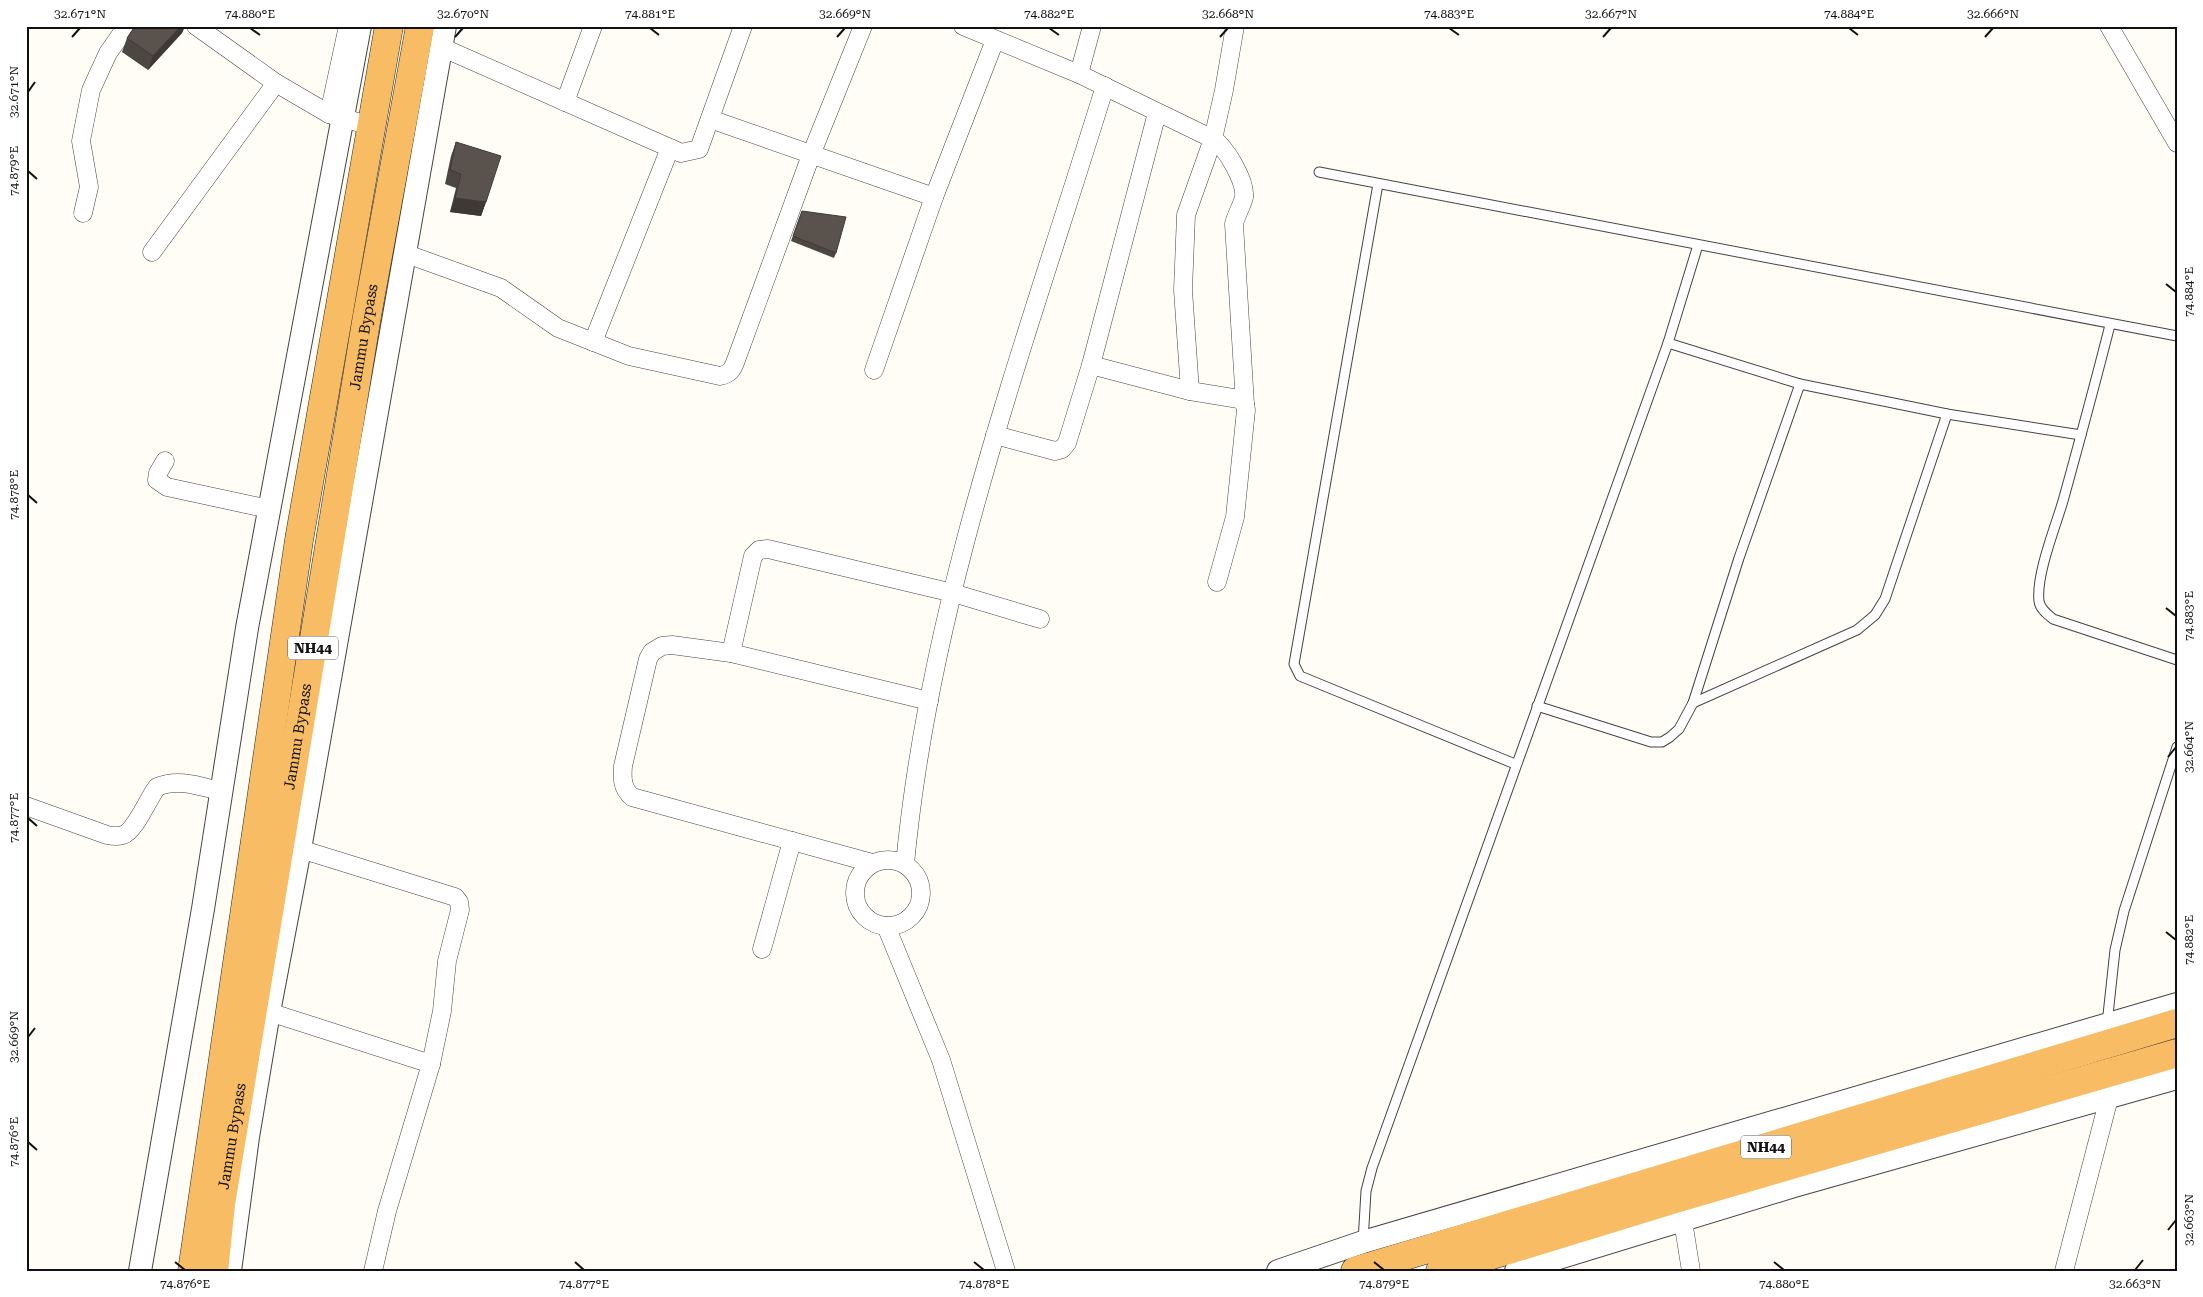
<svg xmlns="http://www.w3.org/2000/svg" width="2203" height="1297" font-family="'Roboto Serif',serif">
<rect width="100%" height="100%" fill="#fffdf5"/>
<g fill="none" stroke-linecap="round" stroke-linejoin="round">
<defs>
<g id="service">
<polyline points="1319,172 2177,336"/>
<polyline points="1378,184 1294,664 1300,676 1515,764"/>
<path d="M2110 325C2095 384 2079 443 2063 501 2055 528 2036 575 2039 601 2040 609 2047 614 2053 619L2177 660"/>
<polyline points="1668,343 1800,384 1947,414 2081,435"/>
<polyline points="1693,703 1857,630 1875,615 1885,599 1947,414"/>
<polyline points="1537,706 1651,742 1662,742 1670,737 1679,729 1693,703 1739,558 1800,384"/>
<polyline points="2107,1024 2115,950 2124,911 2177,747"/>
<polyline points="1363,1242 1366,1191 1372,1168 1668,343 1698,245"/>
</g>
<g id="minor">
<polyline points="196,26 276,83 329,114 371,126"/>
<polyline points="963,26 1079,74 1213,139 1186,215 1183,290 1190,391"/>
<path d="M1235 26 1224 90 1213 139C1226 147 1246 182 1244 197 1242 206 1236 215 1234 224L1245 404"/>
<polyline points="2109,26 2177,143"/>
<polyline points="441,47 670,148 593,342"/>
<polyline points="1079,74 1092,26"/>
<polyline points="565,102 593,26"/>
<polyline points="329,114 348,26"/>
<polyline points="710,119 934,197"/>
<polyline points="670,148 681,153 699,149 743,26"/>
<polyline points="83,213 89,187 81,141 91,90 108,53 127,26"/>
<polyline points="152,252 276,83"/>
<path d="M404 253 501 288 558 328 629 356 720 376C730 374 733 369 736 360L811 155 863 26"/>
<polyline points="1091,365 1190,391 1239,399 1245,404 1246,410 1235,517 1217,582"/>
<polyline points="874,370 934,197 995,40"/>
<polyline points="995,435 1055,451 1062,449 1067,443 1091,365 1157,113"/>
<polyline points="165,461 158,473 157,480 167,487 269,509"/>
<polyline points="731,653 753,556 759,550 768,549 953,593 1040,619"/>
<path d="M26 806 107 835C112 836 118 837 123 835 135 831 148 799 157 787 178 778 199 786 220 791"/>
<polyline points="300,849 455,897 459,902 460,910 447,961 442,1011 431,1064 387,1211 373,1271"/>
<circle cx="888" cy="893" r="33"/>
<path d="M872 863 632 797C622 788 622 779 623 766L648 659 652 652 662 646 672 645 731 653 929 701"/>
<path d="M905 864C930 597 1026 342 1105 86"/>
<polyline points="886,926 941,1060 1006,1271"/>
<polyline points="762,949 792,841"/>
<polyline points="269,1012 431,1064"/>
<polyline points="1683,1221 1691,1271"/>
<polyline points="2064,1271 2109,1098"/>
</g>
<g id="tertiary">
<polyline points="140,1271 203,909 247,628 360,26"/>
<polyline points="230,1271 248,1137 269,1012 300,849 445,26"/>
<polyline points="1278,1271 1363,1242 2177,1004"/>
<polyline points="1516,1271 1794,1186 2177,1078"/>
</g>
<g id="trunk">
<polyline points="192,1271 299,540 389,26"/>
<path id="s1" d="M214 1271 221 1204 367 316 420 26"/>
<polyline points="1355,1271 2177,1023"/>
<polyline points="1440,1271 1678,1198 2177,1053"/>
</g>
</defs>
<use href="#service" stroke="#444" stroke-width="11"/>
<use href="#minor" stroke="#444" stroke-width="19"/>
<use href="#tertiary" stroke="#444" stroke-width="24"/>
<use href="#trunk" stroke="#222" stroke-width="29"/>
<use href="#service" stroke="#fff" stroke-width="9"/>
<use href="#minor" stroke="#fff" stroke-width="18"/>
<use href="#tertiary" stroke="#fff" stroke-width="22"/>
<use href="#trunk" stroke="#f7bc64" stroke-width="28"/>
</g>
<g fill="#4d4742">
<polygon points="135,26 185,26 182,33 148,70 122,52 127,38"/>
<polygon points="456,142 486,202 481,216 450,212 456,188 445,184 451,156"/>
<polygon points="802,211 836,253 834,258 791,241"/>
</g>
<g fill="#3f3936">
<polygon points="181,26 185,26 182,33 148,70 153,56"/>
<polygon points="455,198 486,202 481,216 450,212"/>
</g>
<g fill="#5a524d" stroke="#3f3936">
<polygon points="135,26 181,26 153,56 127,38"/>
<polygon points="456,142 501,156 486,202 455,198 461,174 450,170"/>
<polygon points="802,211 846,217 836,253 793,236"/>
</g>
<path fill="none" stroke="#111" stroke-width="2" d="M250 28 260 35M650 28 659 35M1049 28 1059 35M1449 28 1459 35M1849 28 1858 35M72 37 80 28M455 37 463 28M837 37 845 28M1220 37 1228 28M1603 37 1611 28M1985 37 1993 28M28 92 35 82M28 171 37 179M2166 284 2176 292M28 495 37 503M2166 608 2176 616M2168 757 2176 747M28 818 37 826M2166 932 2176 940M28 1037 35 1028M28 1142 37 1150M2168 1230 2176 1220M175 1262 185 1270M575 1262 584 1270M974 1262 984 1270M1374 1262 1384 1270M1774 1262 1784 1270M2135 1270 2143 1260"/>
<g text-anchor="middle" stroke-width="5" stroke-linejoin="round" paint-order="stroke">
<g fill="#fff" stroke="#585858" stroke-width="1">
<rect x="288" y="636.5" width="50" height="23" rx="4"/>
<rect x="1741" y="1135.5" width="50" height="23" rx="4"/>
</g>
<g font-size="14" font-weight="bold" fill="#111">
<text x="313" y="653">NH44</text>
<text x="1766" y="1152">NH44</text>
</g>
<g font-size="15" fill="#111" stroke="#fff">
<text dy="5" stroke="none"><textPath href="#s1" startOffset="946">Jammu Bypass</textPath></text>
<text dy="5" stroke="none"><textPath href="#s1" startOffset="541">Jammu Bypass</textPath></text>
<text dy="5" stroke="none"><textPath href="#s1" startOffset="136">Jammu Bypass</textPath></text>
</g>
</g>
<rect width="2203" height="1297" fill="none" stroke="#ffffff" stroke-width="55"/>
<rect x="28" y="28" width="2148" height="1242" fill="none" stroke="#111" stroke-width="2"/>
<g font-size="12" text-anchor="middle" fill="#111">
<text x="80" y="18">32.671°N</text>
<text x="250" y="18">74.880°E</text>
<text x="463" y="18">32.670°N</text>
<text x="650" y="18">74.881°E</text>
<text x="845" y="18">32.669°N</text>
<text x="1049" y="18">74.882°E</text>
<text x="1228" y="18">32.668°N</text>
<text x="1449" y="18">74.883°E</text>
<text x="1611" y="18">32.667°N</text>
<text x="1849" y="18">74.884°E</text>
<text x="1993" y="18">32.666°N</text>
<text transform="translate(14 92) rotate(-90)" y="4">32.671°N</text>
<text transform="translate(14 171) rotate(-90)" y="4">74.879°E</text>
<text transform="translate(2189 292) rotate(-90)" y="4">74.884°E</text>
<text transform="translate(14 495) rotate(-90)" y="4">74.878°E</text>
<text transform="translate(2189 616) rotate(-90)" y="4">74.883°E</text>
<text transform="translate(2189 747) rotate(-90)" y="4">32.664°N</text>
<text transform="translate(14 818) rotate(-90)" y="4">74.877°E</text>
<text transform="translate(2189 940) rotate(-90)" y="4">74.882°E</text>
<text transform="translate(14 1037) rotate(-90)" y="4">32.669°N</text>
<text transform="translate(14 1142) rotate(-90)" y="4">74.876°E</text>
<text transform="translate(2189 1220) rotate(-90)" y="4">32.663°N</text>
<text x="185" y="1288">74.876°E</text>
<text x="584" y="1288">74.877°E</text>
<text x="984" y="1288">74.878°E</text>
<text x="1384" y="1288">74.879°E</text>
<text x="1784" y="1288">74.880°E</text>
<text x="2135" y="1288">32.663°N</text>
</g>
</svg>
